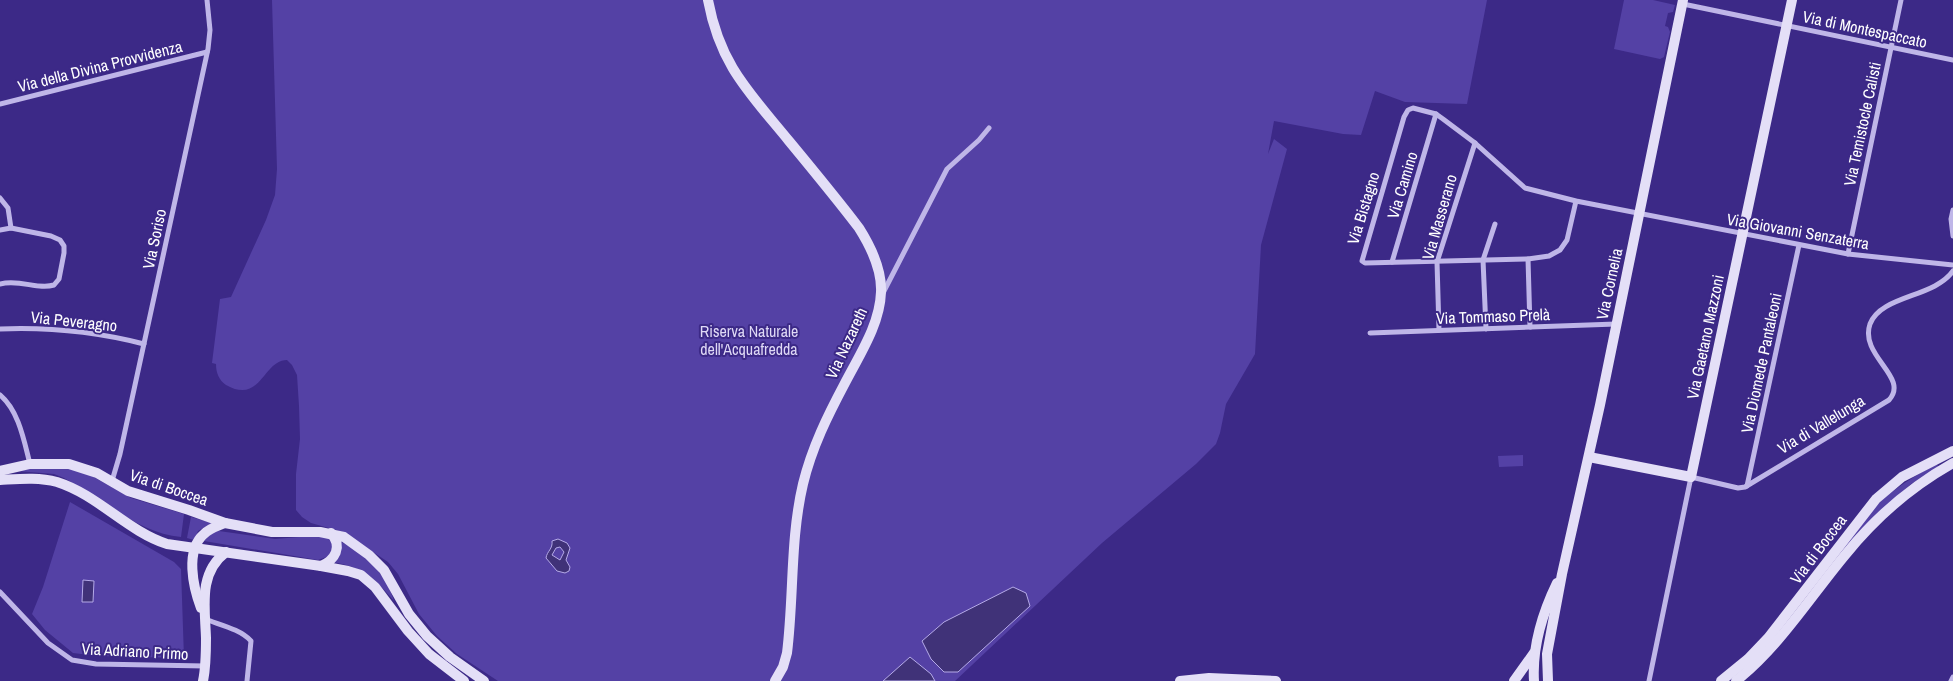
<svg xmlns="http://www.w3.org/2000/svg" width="1953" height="681" font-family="'Archivo Narrow',sans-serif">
<rect width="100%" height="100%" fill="#3c2987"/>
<g fill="#5441a5">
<path d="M272 0H1487L1467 104 1405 102 1375 91 1361 135 1343 134 1274 121 1268 154 1274 139 1287 149 1261 245 1255 354 1226 404 1220 433 1216 444 1196 464 1102 543 955 681H498L457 654 437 636 419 614 398 574 388 562 343 532 311 523 302 517 296 510V474L300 439 299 406 297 375 292 365 287 360C263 360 261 405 226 385 219 380 216 373 216 364L212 363 220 299 231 297 266 220 275 195 277 169Z"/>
<polygon points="1624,0 1653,0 1675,5 1673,12 1668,13 1665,26 1668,27 1670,32 1664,57 1660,59 1614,49"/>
<polygon points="1523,455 1523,466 1499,467 1498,456"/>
<path d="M1937 464 1938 467 1911 484 1880 511 1835 559C1849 541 1861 521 1876 506 1894 488 1915 476 1937 464Z"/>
<path d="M64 467 90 475 131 498 184 514 181 537C140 534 100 498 64 478L54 474 17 471 34 468Z"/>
<polygon points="70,502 174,562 181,569 184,658 98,656 73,653 45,630 32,614 43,587"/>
<polygon points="191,517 212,523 198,531 194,540 187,538"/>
<polygon points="219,531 275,539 311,536 331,538 334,544 329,556 318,560 204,541 213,532"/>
<path d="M341 542C366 553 386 574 394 601 374 578 364 567 332 562Z"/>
</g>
<g fill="#403278" stroke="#b5aae8" fill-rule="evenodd">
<path d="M558 539 567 543 570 548 566 560 570 567 569 571 565 573 557 571 546 558C547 551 553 549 552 541ZM560 547 564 552 560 560 552 555 556 548Z"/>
<polygon points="83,580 94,581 93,602 82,602"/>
<polygon points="1013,587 1026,593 1030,606 958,672 944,672 931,659 922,641 944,622"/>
<polygon points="910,657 931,674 935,681 883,681"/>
</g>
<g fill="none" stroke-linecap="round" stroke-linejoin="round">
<g stroke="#bfb6e8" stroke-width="5">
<polyline points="1683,4 1953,60"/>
<polyline points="0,104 207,52"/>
<polyline points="0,198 8,208 11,228"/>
<polyline points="1576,201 1525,188 1475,143 1443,119 1436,114 1413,108 1408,110 1404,117 1362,261 1365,263 1528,259 1549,256 1560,250 1567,240 1576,201 1848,254 1953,265"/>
<polyline points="1953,210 1951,219 1953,236"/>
<path d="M0 230 11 228 51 236 60 240 64 246V253L59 279 54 285C38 290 20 279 0 284"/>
<polyline points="1848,254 1901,0"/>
<polyline points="1528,259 1530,327"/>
<polyline points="1392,262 1436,114"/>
<polyline points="883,293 947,169 979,140 989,128"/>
<path d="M0 329C49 327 97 332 144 344"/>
<polyline points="1486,329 1483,260 1495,224"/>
<polyline points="1439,330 1437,262 1475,143"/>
<polyline points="1370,333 1616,324"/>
<path d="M0 395C19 411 24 441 30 464"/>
<polyline points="112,481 120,454 208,49 210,30 207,0"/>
<polyline points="1747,486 1799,245"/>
<polyline points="0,592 48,643 72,660 96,664 205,666"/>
<path d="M205 619C220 625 240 629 251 641L247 681"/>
<path d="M1649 681 1691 477 1738 488 1745 487 1889 400C1910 377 1859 356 1870 324 1881 295 1934 298 1953 271"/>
<polyline points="1951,681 1953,677"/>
</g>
<g stroke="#e4dff7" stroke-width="10">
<path d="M708 0C720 65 749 92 789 141 813 170 837 199 859 228 871 247 882 269 881 292 880 324 860 354 845 383 828 415 812 447 803 484 790 539 794 597 787 653L783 667 775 681"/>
<polyline points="1589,457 1691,477 1792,0"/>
<polyline points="0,471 30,464 69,464 97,473 128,491 189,510 225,523 272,532 320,532 344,537 369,555 384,570 409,614 427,636 450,657 484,681"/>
<path d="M0 480C19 479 38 477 57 482 98 495 127 531 167 544L321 566 348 571 361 575 375 587 408 631 429 654 464 681"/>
<path d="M321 566C335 560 343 547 331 533"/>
<path d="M201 608C193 587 185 550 204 534 210 528 218 526 225 523"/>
<path d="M203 681C206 667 206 653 206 638 205 607 198 573 226 552"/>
<polyline points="1180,681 1209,678 1276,681"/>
<polyline points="1514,681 1534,653"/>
<path d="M1534 681C1532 647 1542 614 1557 583"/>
<polyline points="1548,681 1547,654 1562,574 1600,405 1683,0"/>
<polyline points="1721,681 1748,659 1768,638 1876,499 1902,477 1953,451"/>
<path d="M1736 681C1780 646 1810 597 1846 554 1876 517 1912 486 1953 463"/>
</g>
</g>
<g text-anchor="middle" stroke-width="4" stroke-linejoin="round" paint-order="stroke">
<g font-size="16" fill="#fff" stroke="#3c2987">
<text transform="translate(1865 29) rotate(12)" y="6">Via di Montespaccato</text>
<text transform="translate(100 66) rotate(-14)" y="6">Via della Divina Provvidenza</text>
<text transform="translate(1862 124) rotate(-78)" y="6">Via Temistocle Calisti</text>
<text transform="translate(1402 185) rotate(-73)" y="6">Via Camino</text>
<text transform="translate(1363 208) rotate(-73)" y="6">Via Bistagno</text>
<text transform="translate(1439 217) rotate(-74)" y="6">Via Masserano</text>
<text transform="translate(1798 231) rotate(10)" y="6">Via Giovanni Senzaterra</text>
<text transform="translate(154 239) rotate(-78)" y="6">Via Soriso</text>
<text transform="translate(1609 284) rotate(-78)" y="6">Via Cornelia</text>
<text transform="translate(1493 316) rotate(-2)" y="6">Via Tommaso Prelà</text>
<text transform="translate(74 321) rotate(6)" y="6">Via Peveragno</text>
<text transform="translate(1705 337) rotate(-78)" y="6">Via Gaetano Mazzoni</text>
<text transform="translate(846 343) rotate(-65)" y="6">Via Nazareth</text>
<text transform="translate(1761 363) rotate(-78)" y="6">Via Diomede Pantaleoni</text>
<text transform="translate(1821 424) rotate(-31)" y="6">Via di Vallelunga</text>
<text transform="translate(169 487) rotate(19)" y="6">Via di Boccea</text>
<text transform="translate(1818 549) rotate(-53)" y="6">Via di Boccea</text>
<text transform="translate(135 651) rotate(3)" y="6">Via Adriano Primo</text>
</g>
<g font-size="16" fill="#dfd9f6" stroke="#3c2987">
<text x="749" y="337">Riserva Naturale<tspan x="749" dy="18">dell'Acquafredda</tspan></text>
</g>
</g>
</svg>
